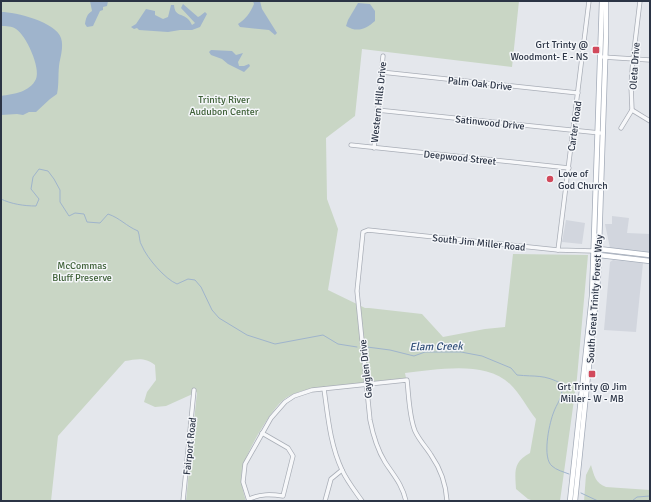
<svg xmlns="http://www.w3.org/2000/svg" width="651" height="502" font-family="Signika,sans-serif">
<rect width="100%" height="100%" fill="#e4e7ec"/>
<g fill="#d2d6de">
<polygon points="612,216 629,218 627,233 650,234 650,253 610,248 605,224 612,224"/>
<polygon points="566,220 585,223 582,244 562,242"/>
<polygon points="613,260 643,263 636,332 604,330 610,262"/>
</g>
<g fill="#c9d6c5">
<path d="M1 1H519L512 67 362 49 355 116 326 138 327 199 338 229 328 290 365 308H369L422 314 443 337 485 329 505 327 513 254 588 255 577 378 560 501H534L528 499 516 489C515 471 513 462 530 453L536 419C528 409 519 392 510 384 484 360 437 370 405 373L406 378 309 389C298 392 287 395 279 404 267 417 245 454 242 471 240 481 243 491 246 501H186L197 392 166 406 155 407 144 402 147 392 156 380 155 365C145 357 137 359 125 361L58 436 51 501H1Z"/>
<path d="M591 465C594 475 595 483 606 487L650 490V501H584L586 475Z"/>
</g>
<g fill="#9fb4cc">
<path d="M90 1H108L107 6 103 7V10L100 11 93 26 87 27 85 24C86 18 87 14 92 11Z"/>
<path d="M253 1H260L262 9 277 33 275 35 269 30 240 27 238 24C246 19 250 13 254 4Z"/>
<path d="M358 3 370 4 375 11V21C366 29 357 33 346 26L348 20Z"/>
<path d="M183 4 198 17 200 16 205 12 207 14 200 27 192 30H180L168 32 139 30 137 28 134 29 131 27 136 24 146 9 155 11V15L163 19 168 17 171 5H174C175 17 182 13 188 19 190 21 191 23 192 25L195 23 181 8Z"/>
<path d="M1 12C16 12 56 22 61 38 64 47 60 58 59 66 58 76 59 85 57 94L50 99 36 112H29L23 115 17 114 1 115V96C14 94 30 92 36 79 41 68 26 35 16 29 12 26 6 26 1 26Z"/>
<polygon points="211,50 232,51 236,55 243,53 238,62 239,66 244,66 249,64 250,66 244,72 228,64 222,59 211,55 209,52"/>
</g>
<g fill="none" stroke-linecap="round" stroke-linejoin="round">
<g stroke="#9fb4cc" stroke-width="1">
<path d="M1 199C11 204 24 206 36 206L39 199 31 189 33 177 39 169 48 171 54 179 60 190V202L69 216 75 213 84 214 87 222 100 223 108 214C120 218 126 226 138 231 140 236 139 242 142 246 147 258 165 279 177 284L188 279 195 280 201 287 212 310 219 318 247 335 275 344 323 335 338 344 357 347"/>
<path d="M367 347 390 350 414 356 425 352H461L482 356 511 368 517 375C536 377 544 374 562 384 563 399 557 402 553 414 549 425 542 458 552 466 556 470 564 472 569 474"/>
<polyline points="581,493 598,501"/>
<polyline points="632,501 637,497 650,496"/>
</g>
<defs>
<g id="minor">
<polyline points="603,57 650,60"/>
<polyline points="381,72 578,93"/>
<polyline points="377,110 600,133"/>
<polyline points="632,110 650,121"/>
<polyline points="621,128 632,110 631,85 633,59 640,1"/>
<polyline points="351,145 569,168"/>
<polyline points="374,148 383,56"/>
<polyline points="558,250 589,1"/>
<path d="M324 389C328 417 330 444 342 470 347 481 355 491 362 501"/>
<path d="M249 499C261 494 270 494 283 496L293 456 288 448 262 433"/>
<polyline points="183,501 194,390"/>
<path d="M249 501 243 482 245 464 271 418 285 402 294 396 312 390 407 380C409 397 409 416 415 431 419 440 426 447 431 455 440 468 446 484 447 501"/>
<polyline points="325,501 331,479 342,470"/>
<path d="M406 501C402 484 394 476 385 462 377 449 373 435 370 420L357 291 363 232 368 230 558 250 593 251"/>
</g>
<g id="major">
<polyline points="596,250 599,249 650,255"/>
<polyline points="596,253 599,255 650,261"/>
<polyline points="570,501 592,296 602,1"/>
<polyline points="575,501 598,278 606,35 606,1"/>
</g>
</defs>
<use href="#minor" stroke="#a9aeb7" stroke-width="5"/>
<use href="#major" stroke="#a3abb8" stroke-width="6"/>
<use href="#minor" stroke="#f7f8fa" stroke-width="3.5"/>
<use href="#major" stroke="#fff" stroke-width="4.5"/>
</g>
<g fill="#d1495b" stroke="#f4f6f9" stroke-width="1.5">
<rect x="592" y="46" width="8" height="8" rx="2"/>
<circle cx="550" cy="179" r="4"/>
<rect x="588" y="370" width="8" height="8" rx="2"/>
</g>
<g text-anchor="middle" stroke-width="3" stroke-linejoin="round" paint-order="stroke">
<g font-size="10" fill="#2b3445" stroke="#f4f6f9" text-anchor="end">
<text x="588" y="48">Grt Trinty @<tspan x="588" dy="12">Woodmont- E - NS</tspan></text>
<text x="558" y="177" text-anchor="start">Love of<tspan x="558" dy="12">God Church</tspan></text>
<text x="592" y="390" text-anchor="middle">Grt Trinty @ Jim<tspan x="592" dy="12">Miller - W - MB</tspan></text>
</g>
<g font-size="10" fill="#2b3445" stroke="#f4f6f9">
<text transform="translate(634 66) rotate(-86)" y="4">Oleta Drive</text>
<text transform="translate(480 83) rotate(6)" y="4">Palm Oak Drive</text>
<text transform="translate(378 102) rotate(-84)" y="4">Western Hills Drive</text>
<text transform="translate(490 122) rotate(6)" y="4">Satinwood Drive</text>
<text transform="translate(574 126) rotate(-82)" y="4">Carter Road</text>
<text transform="translate(460 157) rotate(6)" y="4">Deepwood Street</text>
<text transform="translate(479 242) rotate(6)" y="4">South Jim Miller Road</text>
<text transform="translate(594 299) rotate(-86)" y="4">South Great Trinity Forest Way</text>
<text transform="translate(365 369) rotate(-96)" y="4">Gayglen Drive</text>
<text transform="translate(189 446) rotate(-84)" y="4">Fairport Road</text>
</g>
<g font-size="10" fill="#3f6138" stroke="#f4f6f9">
<text x="224" y="103">Trinity River<tspan x="224" dy="12">Audubon Center</tspan></text>
<text x="82" y="269">McCommas<tspan x="82" dy="12">Bluff Preserve</tspan></text>
</g>
<g font-size="11" font-style="italic" fill="#34527a" stroke="#f4f6f9">
<text transform="translate(436 346) rotate(-1)" y="4">Elam Creek</text>
</g>
</g>
<rect width="651" height="502" fill="none" stroke="#2b3445" stroke-width="4"/>
</svg>
